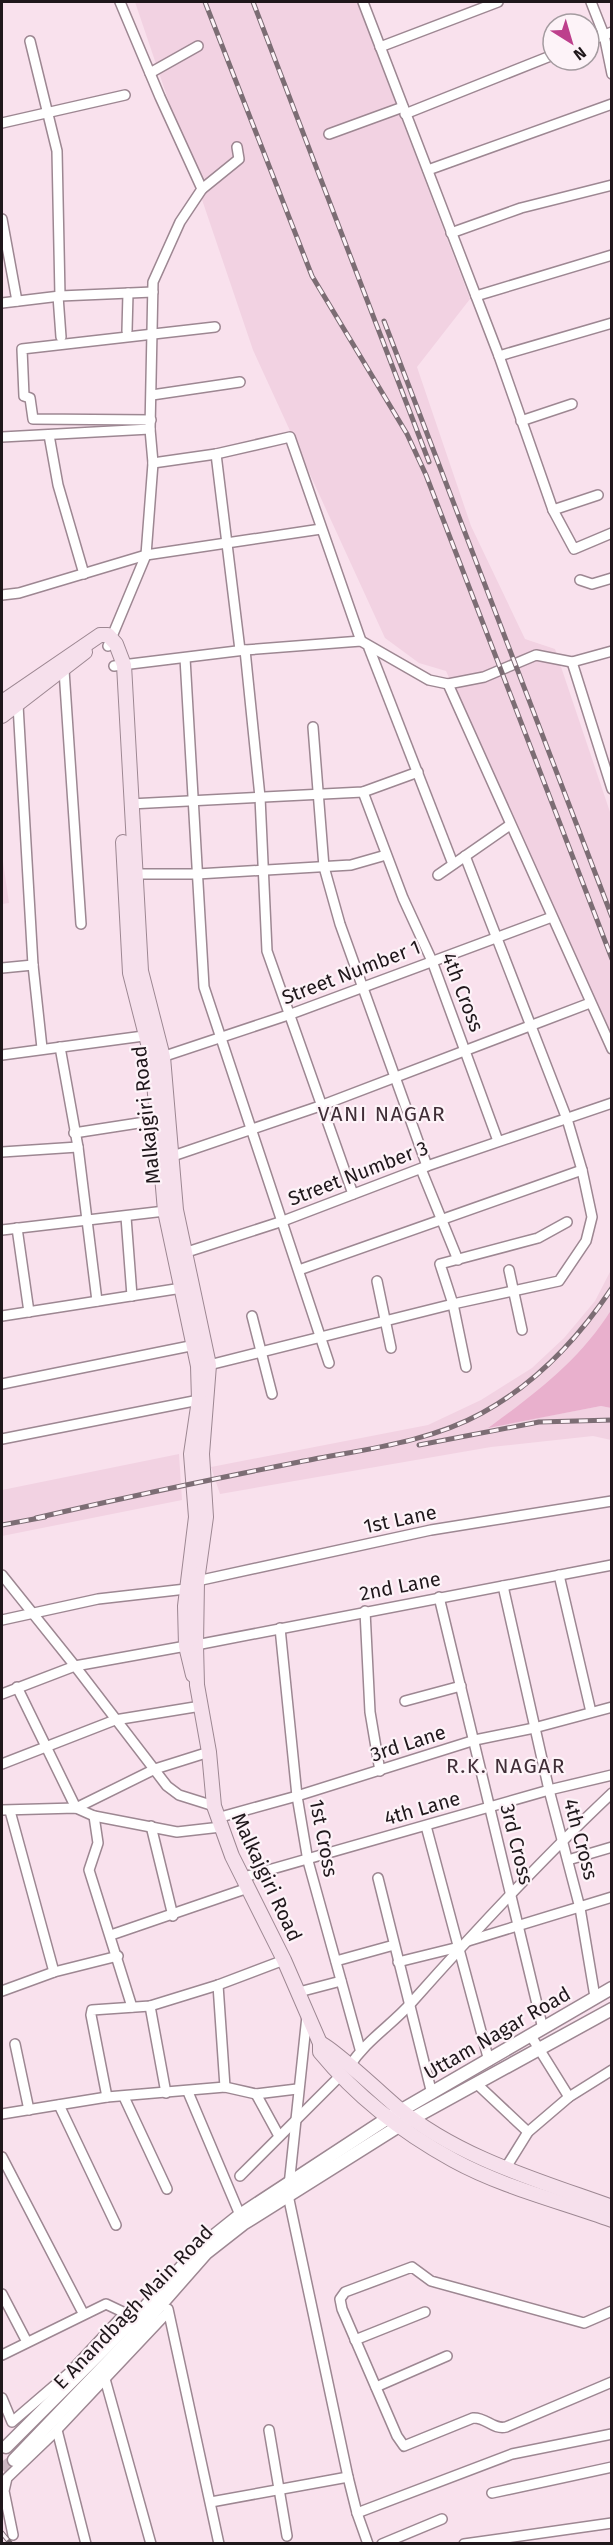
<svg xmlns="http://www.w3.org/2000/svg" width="613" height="2545" viewBox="0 0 613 2545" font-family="'Fira Sans',sans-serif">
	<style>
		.built { fill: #f2d2e2 }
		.green { fill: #e9b0cd }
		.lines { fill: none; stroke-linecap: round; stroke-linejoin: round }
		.tertiary-tunnel { stroke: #cdb9c3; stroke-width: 12; stroke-dasharray: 12 6; stroke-linecap: butt }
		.minor-casing { stroke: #9d8792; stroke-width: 12 }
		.tertiary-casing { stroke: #9d8792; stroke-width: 15 }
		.secondary-casing { stroke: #9d8792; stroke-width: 16 }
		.minor { stroke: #fff; stroke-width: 9 }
		.tertiary { stroke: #fff; stroke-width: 12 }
		.secondary { stroke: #f6e0ec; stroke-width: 14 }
		.rail-casing { stroke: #7c6d74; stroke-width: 5 }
		.rail { stroke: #fdf3f8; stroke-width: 3; stroke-dasharray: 9; stroke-linecap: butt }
		.labels { text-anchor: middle; stroke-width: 4.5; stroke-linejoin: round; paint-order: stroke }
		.street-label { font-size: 20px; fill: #1f171b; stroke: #fdf3f8 }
		.neighbourhood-label { font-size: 21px; letter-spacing: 1.5px; fill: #402e37; stroke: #fdf3f8 }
	</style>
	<rect width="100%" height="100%" fill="#f9e1ed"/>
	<!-- built -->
	<g class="built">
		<polygon points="135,2 357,2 470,299 417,367 471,526 525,639 555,649 611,815 611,1038 446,671 419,663 385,638 253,350"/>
		<polygon points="2,855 9,903 2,904"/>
		<polygon points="611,1270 611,1310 594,1338 546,1386 489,1427 601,1406 611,1408 611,1440 593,1436 491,1447 220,1494 211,1467 428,1425 481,1400 532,1368 564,1338 595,1301"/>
		<polygon points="179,1454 182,1500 2,1536 2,1490"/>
	</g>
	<!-- green -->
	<path class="green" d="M611 1310V1408L601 1406 488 1428C536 1393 580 1360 611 1310Z"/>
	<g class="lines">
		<!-- tertiary-tunnel -->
		<polyline class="tertiary-tunnel" points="2,2469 14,2460"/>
		<defs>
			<g id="minor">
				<polyline points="363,2 499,356 553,510 574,549 612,533"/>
				<polyline points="591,2 604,35 612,74"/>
				<polyline points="30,41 57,151 60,296"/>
				<polyline points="589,41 612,32"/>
				<polyline points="380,47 498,2"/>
				<polyline points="150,73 198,46"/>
				<polyline points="405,114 553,55"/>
				<polyline points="2,123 125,95"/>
				<polyline points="329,134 403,107"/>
				<polyline points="428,170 612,104"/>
				<polyline points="202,189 239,159 237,147"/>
				<polyline points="2,219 17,301"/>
				<polyline points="451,233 521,208 612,185"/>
				<polyline points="58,296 61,337"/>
				<polyline points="476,296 612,255"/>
				<polyline points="2,303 60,296 153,292"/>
				<polyline points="127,331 128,293"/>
				<polyline points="499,356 612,323"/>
				<polyline points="152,395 240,382"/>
				<polyline points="151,420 33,419 30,398 24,396 22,349 215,327"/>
				<polyline points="521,421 572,404"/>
				<polyline points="49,435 58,485 84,574"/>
				<polyline points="2,437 150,429"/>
				<polyline points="216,454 240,650"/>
				<polyline points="153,463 216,454 290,437 361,641"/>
				<polyline points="553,510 598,495"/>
				<polyline points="580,580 592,584 612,578"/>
				<polyline points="2,595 19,593 146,555 321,529"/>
				<polyline points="108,646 146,555 153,463 150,429 153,282 180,222 202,189 160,97 120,2"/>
				<polyline points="369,648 453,864"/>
				<polyline points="245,650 260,797 267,951 353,1194"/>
				<polyline points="185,658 204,987 329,1363"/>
				<polyline points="572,662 612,789"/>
				<polyline points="114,666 245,650 361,641 429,680 448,684 484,677 536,655 572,662 612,651"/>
				<polyline points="64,670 81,924"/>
				<polyline points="448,684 612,1049"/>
				<polyline points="18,705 33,965 42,1048"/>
				<polyline points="313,727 324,867 340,924 427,1166"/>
				<polyline points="363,792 403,898 432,961 498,1141"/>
				<polyline points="130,804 363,792 418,772"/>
				<polyline points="134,874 197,874 351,865 386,855"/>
				<polyline points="438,875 510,825"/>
				<polyline points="2,968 33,965"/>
				<polyline points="60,1047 78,1147 97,1301"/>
				<polyline points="2,1055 151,1035"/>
				<polyline points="159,1058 291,1014 552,917"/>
				<polyline points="74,1133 158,1120"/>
				<polyline points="2,1152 78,1147"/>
				<polyline points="170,1157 320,1106 590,1003"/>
				<polyline points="421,1169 458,1260"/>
				<polyline points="126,1217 132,1296"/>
				<polyline points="17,1228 29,1312"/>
				<polyline points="2,1230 165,1211"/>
				<polyline points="184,1253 283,1221 427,1166 612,1103"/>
				<polyline points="299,1270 582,1170"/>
				<polyline points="509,1270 522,1330"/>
				<polyline points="377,1281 391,1348"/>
				<polyline points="2,1316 182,1288"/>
				<polyline points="252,1316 272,1394"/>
				<polyline points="209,1365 453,1304 559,1281 586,1241 592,1217 582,1170 567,1119 465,856"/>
				<polyline points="466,1367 453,1304 440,1264 538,1238 567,1222"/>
				<polyline points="2,1384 195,1345"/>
				<polyline points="2,1439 199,1400"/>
				<polyline points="2,1575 75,1666 167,1786 179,1795 214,1806"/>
				<polyline points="559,1575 591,1712"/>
				<polyline points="197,1581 431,1530 612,1501"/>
				<polyline points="503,1586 549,1790 580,1908 595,1997"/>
				<polyline points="439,1597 543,2029"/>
				<polyline points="365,1611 370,1712 380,1771"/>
				<polyline points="2,1620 98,1599 186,1589"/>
				<polyline points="280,1628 297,1796 308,1861 360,2049"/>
				<polyline points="196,1645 612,1565"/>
				<polyline points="17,1687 76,1808 155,1769 209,1752"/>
				<polyline points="2,1694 75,1666 186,1646"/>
				<polyline points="405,1701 461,1686"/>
				<polyline points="2,1764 115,1720 201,1706"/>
				<polyline points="2,1810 76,1808 94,1816 177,1832 221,1827"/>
				<polyline points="10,1811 54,1972"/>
				<polyline points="94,1816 98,1843 89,1870 132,2007"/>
				<polyline points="217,1818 297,1796 475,1740 534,1728 612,1707"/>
				<polyline points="151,1826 173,1916"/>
				<polyline points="426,1826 489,2061"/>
				<polyline points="568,1860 612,1847"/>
				<polyline points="244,1877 549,1790 612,1775"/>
				<polyline points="378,1878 432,2094"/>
				<polyline points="111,1935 248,1888"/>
				<polyline points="468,1941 612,1897"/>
				<polyline points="336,1961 394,1945"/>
				<polyline points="398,1962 459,1947"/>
				<polyline points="218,1985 225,2087"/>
				<polyline points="2,1991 54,1972 118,1956"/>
				<polyline points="299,1992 341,1981"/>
				<polyline points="150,2006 166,2093"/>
				<polyline points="307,2016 288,2195 348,2477 357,2513 368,2544"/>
				<polyline points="531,2036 569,2097"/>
				<polyline points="15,2044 29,2110"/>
				<path d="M349 2067C366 2040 392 2025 412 2002 476 1930 542 1859 612 1793"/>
				<polyline points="478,2085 528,2132"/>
				<polyline points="188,2092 240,2215"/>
				<polyline points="256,2094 279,2136"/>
				<polyline points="107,2097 91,2015 92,2010 150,2006 218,1985 284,1960"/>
				<polyline points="124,2097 167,2189"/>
				<polyline points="59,2105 116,2225"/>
				<polyline points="2,2114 107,2097 225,2087 256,2094 297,2089"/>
				<polyline points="2,2157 83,2313"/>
				<polyline points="505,2169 528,2132 569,2097 612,2070"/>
				<polyline points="240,2176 340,2076"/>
				<polyline points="2,2294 27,2342"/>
				<polyline points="168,2309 219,2544"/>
				<path d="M612 2311 584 2323 431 2281 412 2267 345 2292 340 2299 342 2309 397 2436 404 2446 473 2418C486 2417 493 2430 506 2427L612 2382"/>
				<polyline points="355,2340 425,2312"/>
				<polyline points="2,2355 106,2304 125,2313"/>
				<polyline points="105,2379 151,2544"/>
				<polyline points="376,2387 447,2356"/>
				<polyline points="2,2398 12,2422 69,2373 125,2313 135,2318"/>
				<polyline points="57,2430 86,2544"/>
				<polyline points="269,2430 287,2536"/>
				<polyline points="492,2493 612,2467"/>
				<polyline points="211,2502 348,2477"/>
				<polyline points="357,2513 512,2454 612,2434"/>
				<polyline points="13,2535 4,2491 7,2478 53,2434 168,2312"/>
				<polyline points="382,2544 442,2519"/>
				<polyline points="464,2544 612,2523"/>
			</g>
			<g id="tertiary">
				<polyline points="6,2447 135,2318 200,2247 240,2215 388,2118 612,1988"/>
				<polyline points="14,2460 134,2335 206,2253 243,2224 399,2126 612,2009"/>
			</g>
			<g id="secondary">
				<path d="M2 702 100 635H108L116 644 124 665 141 971 163 1057 176 1210 209 1365 202 1454 206 1517 197 1581 196 1645 197 1685 209 1752 214 1806 232 1856 284 1960 320 2043V2052C357 2097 402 2132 453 2160 502 2187 560 2201 612 2220"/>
				<polyline points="2,716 85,652"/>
				<polyline points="123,842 130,973 152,1059 165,1211 198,1366 199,1400 191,1454 196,1517 185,1606 186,1646 193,1675"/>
				<path d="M320 2043C329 2045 384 2096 397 2107 459 2158 537 2180 612 2207"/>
			</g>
		</defs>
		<!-- minor casing -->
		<use href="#minor" class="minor-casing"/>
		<!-- tertiary casing -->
		<use href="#tertiary" class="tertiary-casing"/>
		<!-- secondary casing -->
		<use href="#secondary" class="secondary-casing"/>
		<!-- minor -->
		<use href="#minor" class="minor"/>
		<!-- tertiary -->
		<use href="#tertiary" class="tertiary"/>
		<!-- secondary -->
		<use href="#secondary" class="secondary"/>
		<defs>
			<g id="rail">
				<polyline points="205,2 312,276 407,434 426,475 612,959"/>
				<polyline points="253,2 429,462"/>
				<polyline points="384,321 612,917"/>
				<polyline points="419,1445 539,1422 612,1420"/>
				<path d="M36 1518C122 1498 208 1480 294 1463 357 1450 426 1444 482 1413 537 1383 578 1339 612 1288"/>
				<polyline points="2,1525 45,1517"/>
				<polyline points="2,2533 11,2544"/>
			</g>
		</defs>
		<!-- rail casing -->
		<use href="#rail" class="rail-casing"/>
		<!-- rail -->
		<use href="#rail" class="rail"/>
	</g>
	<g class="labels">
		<!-- street labels -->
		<g class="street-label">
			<text transform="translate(351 972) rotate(-21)" y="7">Street Number 1</text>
			<text transform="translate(463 992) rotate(69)" y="7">4th Cross</text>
			<text transform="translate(146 1115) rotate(-96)" y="7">Malkajgiri Road</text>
			<text transform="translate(358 1173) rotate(-21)" y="7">Street Number 3</text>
			<text transform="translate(400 1519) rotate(-12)" y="7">1st Lane</text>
			<text transform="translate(400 1586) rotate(-11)" y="7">2nd Lane</text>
			<text transform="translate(408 1743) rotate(-18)" y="7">3rd Lane</text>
			<text transform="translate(422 1808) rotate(-16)" y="7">4th Lane</text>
			<text transform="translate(324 1838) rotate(79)" y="7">1st Cross</text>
			<text transform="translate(581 1839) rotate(75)" y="7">4th Cross</text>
			<text transform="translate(517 1844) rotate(76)" y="7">3rd Cross</text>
			<text transform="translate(267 1877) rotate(65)" y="7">Malkajgiri Road</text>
			<text transform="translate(497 2033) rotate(-30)" y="7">Uttam Nagar Road</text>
			<text transform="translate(133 2307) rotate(-46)" y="7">E Anandbagh Main Road</text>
		</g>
		<!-- neighbourhood labels -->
		<g class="neighbourhood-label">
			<text x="382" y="1121">VANI NAGAR</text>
			<text x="506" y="1773">R.K. NAGAR</text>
		</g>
	</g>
	<!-- border -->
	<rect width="613" height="2545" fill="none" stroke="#1f171b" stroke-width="6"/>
	<!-- north arrow -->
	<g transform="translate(571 42) rotate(143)"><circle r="28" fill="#fdf3f8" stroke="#a49ba0" stroke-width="1.5"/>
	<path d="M0-4.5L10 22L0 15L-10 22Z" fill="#bd3f8c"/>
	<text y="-9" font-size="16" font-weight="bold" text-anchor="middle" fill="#1f171b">N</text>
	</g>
</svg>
